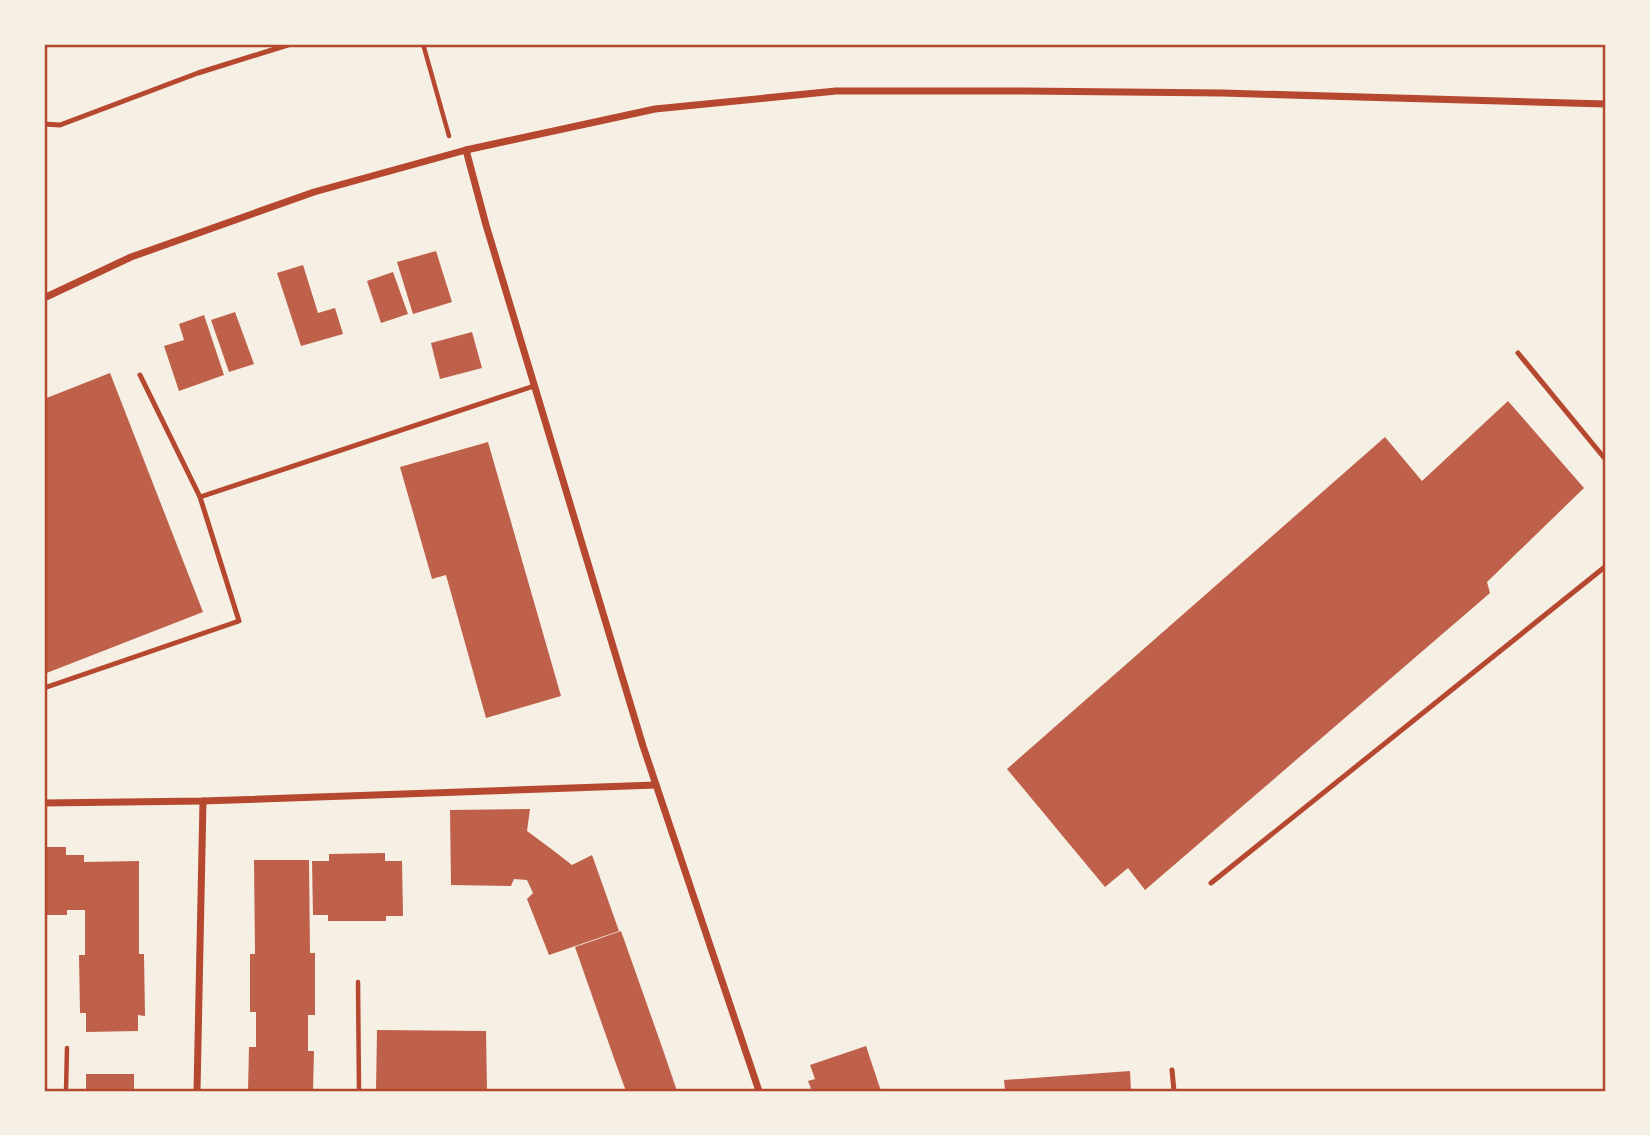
<svg xmlns="http://www.w3.org/2000/svg" width="1650" height="1135" viewBox="0 0 1650 1135" font-family="'Open Sans',sans-serif">
	<style>
		.building { fill: #bf614a }
		.lines { fill: none; stroke-linecap: round; stroke-linejoin: round }
		.path { stroke: #b5482f; stroke-width: 4.5 }
		.service { stroke: #b5482f; stroke-width: 5 }
		.minor { stroke: #b5482f; stroke-width: 7 }
		.neatline { fill: none; stroke: #b5482f; stroke-width: 2.5 }
	</style>
	<rect width="100%" height="100%" fill="#f6efe4"/>
	<!-- building -->
	<g class="building">
		<polygon points="436,251 452,302 413,314 397,262"/>
		<polygon points="303,265 318,313 335,308 343,334 301,346 277,273"/>
		<polygon points="393,272 408,314 381,323 367,281"/>
		<polygon points="235,312 254,364 229,372 211,320"/>
		<polygon points="204,315 224,375 179,391 164,346 184,340 179,324"/>
		<polygon points="472,332 482,368 440,379 431,343"/>
		<polygon points="110,373 203,612 44,674 44,399"/>
		<polygon points="1508,401 1584,488 1487,582 1490,593 1145,890 1128,868 1105,887 1007,769 1385,437 1422,481"/>
		<polygon points="488,442 561,696 486,718 446,575 432,579 400,467"/>
		<polygon points="530,809 527,831 550,848 572,865 592,855 619,931 549,955 527,899 533,893 527,880 514,879 511,886 451,885 450,810"/>
		<polygon points="44,847 66,847 66,855 84,855 84,862 139,861 139,954 144,954 145,1016 138,1015 138,1031 86,1032 86,1013 80,1013 79,955 85,955 85,910 67,910 67,915 44,915"/>
		<polygon points="385,853 385,861 402,861 403,916 386,916 386,921 328,921 328,915 313,915 312,861 329,861 329,854"/>
		<polygon points="254,860 309,860 310,953 315,953 315,1015 308,1015 308,1051 314,1051 313,1091 248,1091 249,1047 256,1047 256,1012 250,1012 250,954 255,954"/>
		<polygon points="621,931 662,1047 677,1091 626,1091 616,1064 575,947"/>
		<polygon points="377,1030 486,1031 487,1090 376,1091"/>
		<polygon points="866,1046 881,1091 812,1091 808,1081 815,1079 810,1065"/>
		<polygon points="1130,1071 1131,1091 1005,1091 1004,1080"/>
		<rect x="86" y="1074" width="48" height="17"/>
	</g>
	<g class="lines">
		<!-- path -->
		<g class="path">
			<polyline points="423,44 449,136"/>
			<polyline points="358,982 359,1091"/>
			<polyline points="66,1091 67,1048"/>
		</g>
		<!-- service -->
		<g class="service">
			<polyline points="44,124 60,125 198,73 291,44"/>
			<polyline points="1518,353 1606,460"/>
			<polyline points="200,497 534,386"/>
			<polyline points="44,688 239,621 200,497 140,375"/>
			<polyline points="1211,883 1606,566"/>
			<polyline points="1172,1070 1174,1091"/>
		</g>
		<!-- minor -->
		<g class="minor">
			<polyline points="466,150 486,225 643,746 759,1091"/>
			<polyline points="44,298 131,257 314,192 466,150 655,109 836,91 1024,91 1222,93 1606,104"/>
			<polyline points="44,803 203,801 656,785"/>
			<polyline points="197,1091 203,801"/>
		</g>
	</g>
	<!-- border -->
	<rect width="1650" height="1135" fill="none" stroke="#f6efe4" stroke-width="91"/>
	<rect x="46" y="46" width="1558" height="1044" class="neatline"/>
</svg>
